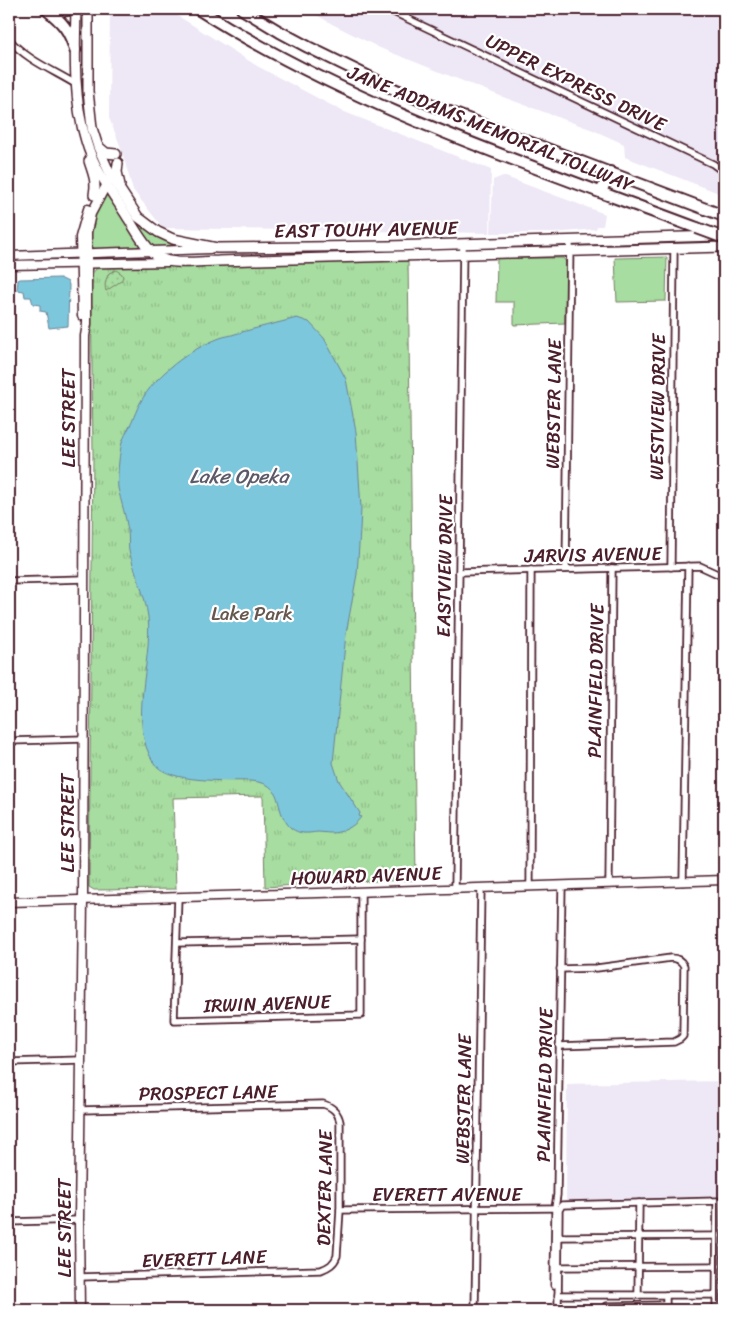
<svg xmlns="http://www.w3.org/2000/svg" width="733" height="1319" viewBox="0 0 733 1319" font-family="Sriracha,sans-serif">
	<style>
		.built { fill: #eee7f5 }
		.grass { fill: #a7dda0; stroke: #787e66 }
		.park { fill: url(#park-tufts); stroke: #787e66 }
		.garden { fill: url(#garden-dots); stroke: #787e66 }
		.water { fill: #7dc7dd; stroke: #698496 }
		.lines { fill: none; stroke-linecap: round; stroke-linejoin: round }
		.street-casing { stroke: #4a1f2b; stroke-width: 9 }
		.secondary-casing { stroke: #4a1f2b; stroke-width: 11 }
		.primary-casing { stroke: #4a1f2b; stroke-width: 12 }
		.highway-casing { stroke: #4a1f2b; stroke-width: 14 }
		.street { stroke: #fff; stroke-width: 5.5 }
		.secondary { stroke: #fff; stroke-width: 8 }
		.primary { stroke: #fff; stroke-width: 9 }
		.highway { stroke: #fff; stroke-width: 10 }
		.highway-bridge-casing { stroke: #4a1f2b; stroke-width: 14; stroke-linecap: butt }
		.highway-bridge { stroke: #fff; stroke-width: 10 }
		.labels { text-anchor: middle; stroke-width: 4.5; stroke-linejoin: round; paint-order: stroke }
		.street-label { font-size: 19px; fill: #4a1f2b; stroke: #fff }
		.park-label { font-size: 19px; fill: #66584e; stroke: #fff }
		.water-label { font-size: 20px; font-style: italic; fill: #5c5a69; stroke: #fff }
	</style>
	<defs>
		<pattern id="park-tufts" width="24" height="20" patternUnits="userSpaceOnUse" patternTransform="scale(1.25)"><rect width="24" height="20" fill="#a7dda0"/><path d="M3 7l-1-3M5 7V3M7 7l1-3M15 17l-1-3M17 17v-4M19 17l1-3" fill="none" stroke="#91bd8a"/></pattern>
		<pattern id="garden-dots" width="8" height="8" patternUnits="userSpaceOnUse" patternTransform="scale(1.25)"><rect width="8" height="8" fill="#a7dda0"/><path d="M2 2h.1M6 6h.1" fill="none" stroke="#91bd8a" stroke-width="1.8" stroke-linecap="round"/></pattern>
	</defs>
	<rect width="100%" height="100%" fill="#fff"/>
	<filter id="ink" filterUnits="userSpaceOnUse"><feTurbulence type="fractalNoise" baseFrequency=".02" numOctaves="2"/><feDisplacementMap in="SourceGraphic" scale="10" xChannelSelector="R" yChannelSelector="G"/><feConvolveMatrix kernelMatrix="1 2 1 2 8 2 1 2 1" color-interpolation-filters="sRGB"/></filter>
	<g filter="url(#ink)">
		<!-- built -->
		<g class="built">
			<polygon points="110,9 167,9 257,66 342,111 491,170 490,233 163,228 133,190 120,145 109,118"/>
			<polygon points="306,9 724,9 724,195 625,157 624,144 593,130 503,97 380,48 334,25"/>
			<polygon points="503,176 605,214 603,226 597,226 596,229 554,233 491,233 493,180"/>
			<polygon points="724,1081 724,1310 722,1310 723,1198 566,1201 567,1084"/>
		</g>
		<!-- grass -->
		<g class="grass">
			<polygon points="112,185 131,213 177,244 187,247 151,249"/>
			<path d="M106 193H107L144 248 89 251C88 226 94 214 106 193Z"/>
			<polygon points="667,257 666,301 617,302 615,258"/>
			<polygon points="497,258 563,258 566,262 565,323 514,325 514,302 496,302"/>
		</g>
		<!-- park -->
		<polygon class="park" points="408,260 416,880 343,882 265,887 263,796 173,798 176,889 94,890 89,887 93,455 91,275 96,269 106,266"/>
		<!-- garden -->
		<path class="garden" d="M116 270 122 274 123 277 121 281 106 291C104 284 106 279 109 273Z"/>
		<!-- water -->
		<g class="water">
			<polygon points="60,278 68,282 69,285 68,326 49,328 46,312 40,311 40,305 33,304 31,297 25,297 24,291 17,290 18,280 20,279"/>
			<path d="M297 318 309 322 324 338 346 379 356 432 361 508 360 530 357 574 346 634 333 763 339 781 360 813 359 816 361 817C354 827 342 833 330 833 326 833 322 832 318 832 308 833 300 835 291 828 271 809 288 783 250 781 228 780 168 784 154 763 127 722 153 663 148 617 145 594 135 573 129 551 128 544 129 538 128 531 126 516 121 502 118 488 117 479 119 457 121 447 122 439 128 430 132 422 134 416 137 409 140 403 155 375 190 349 220 338 225 336 230 336 235 334 256 328 277 323 297 318Z"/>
		</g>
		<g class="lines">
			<defs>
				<g id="street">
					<polyline points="387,9 713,164 724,172"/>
					<polyline points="406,17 406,9"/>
					<path d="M9 39C26 60 55 71 77 85"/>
					<polyline points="671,567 674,248"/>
					<polyline points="566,569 570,240"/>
					<polyline points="459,572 700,566 724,577"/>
					<polyline points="9,581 84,579"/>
					<polyline points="9,741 84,739"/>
					<polyline points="683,882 688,566"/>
					<polyline points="609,884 612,568"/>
					<polyline points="530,886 531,570"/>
					<polyline points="455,888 463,244"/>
					<polyline points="178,897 174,1020 361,1015 361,892"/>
					<polyline points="177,943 361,939"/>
					<path d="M559 1046 674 1042 680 1039 683 1036 684 966C681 960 677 958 671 958L597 968 560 969"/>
					<polyline points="9,1062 81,1060"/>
					<polyline points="340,1210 555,1208"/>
					<polyline points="9,1222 79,1220"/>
					<polyline points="559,1237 717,1236"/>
					<polyline points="559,1267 717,1266"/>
					<path d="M80 1277 321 1270C329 1267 334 1264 337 1256L340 1210V1122C338 1112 333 1107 323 1104L81 1110"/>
					<polyline points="554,1285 555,1208 557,1195 562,885"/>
					<polyline points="558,1295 716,1295"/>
					<polyline points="638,1295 639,1203"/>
					<polyline points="607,1306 666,1305"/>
					<polyline points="475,1310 481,888"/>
					<polyline points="558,1310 559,1210 562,1205 717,1201 716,1310"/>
					<polyline points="666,1310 666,1295"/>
				</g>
				<g id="secondary">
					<polyline points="9,256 210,249"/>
					<polyline points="9,265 168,262"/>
					<polyline points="82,316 80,237 88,209"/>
					<polyline points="9,902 353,892 724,880"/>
					<polyline points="80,1310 79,1220 83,900 85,336 87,324 87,232 91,214 109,180"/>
				</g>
				<g id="primary">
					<path d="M76 9C75 52 73 99 86 141 94 169 113 194 128 218 136 230 146 250 158 257 173 266 201 261 218 261L724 247"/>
					<polyline points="88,9 88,91 92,128 98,147 111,176 138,217 158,232 173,239 217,248 389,246 717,236"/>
					<polyline points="99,147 106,153 116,154"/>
					<path d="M89 161C93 174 97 181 94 195"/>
					<polyline points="118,163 117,172 120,185"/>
				</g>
				<g id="highway">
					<path d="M46 9C62 22 69 29 75 50"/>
					<polyline points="53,9 61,11 72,9"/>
					<path d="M198 9C352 107 527 164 697 228"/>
					<polyline points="242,9 280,32 308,47 394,89 452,113 724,216"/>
					<polyline points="601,192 610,172"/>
				</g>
			</defs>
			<!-- street casing -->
			<use href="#street" class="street-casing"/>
			<!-- secondary casing -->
			<use href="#secondary" class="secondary-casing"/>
			<!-- primary casing -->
			<use href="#primary" class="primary-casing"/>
			<!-- highway casing -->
			<use href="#highway" class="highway-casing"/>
			<!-- street -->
			<use href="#street" class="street"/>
			<!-- secondary -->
			<use href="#secondary" class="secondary"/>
			<!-- primary -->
			<use href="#primary" class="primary"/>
			<!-- highway -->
			<use href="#highway" class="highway"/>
			<defs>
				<polyline id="highway-bridge" points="697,228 724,238"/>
			</defs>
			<!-- highway-bridge casing -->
			<use href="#highway-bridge" class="highway-bridge-casing"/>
			<!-- highway-bridge -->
			<use href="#highway-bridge" class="highway-bridge"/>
		</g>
	</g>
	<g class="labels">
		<!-- street labels -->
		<g class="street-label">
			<text transform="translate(576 82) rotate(26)" y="7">UPPER EXPRESS DRIVE</text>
			<text transform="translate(491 128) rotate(22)" y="7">JANE ADDAMS MEMORIAL TOLLWAY</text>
			<text transform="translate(366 229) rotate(-1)" y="7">EAST TOUHY AVENUE</text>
			<text transform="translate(553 404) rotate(-89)" y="7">WEBSTER LANE</text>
			<text transform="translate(657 407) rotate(-89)" y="7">WESTVIEW DRIVE</text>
			<text transform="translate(68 418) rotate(-90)" y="7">LEE STREET</text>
			<text transform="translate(593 554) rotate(-1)" y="7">JARVIS AVENUE</text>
			<text transform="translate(444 566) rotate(-89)" y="7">EASTVIEW DRIVE</text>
			<text transform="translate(595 681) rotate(-89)" y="7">PLAINFIELD DRIVE</text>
			<text transform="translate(67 823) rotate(-90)" y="7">LEE STREET</text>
			<text transform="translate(366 875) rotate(-2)" y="7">HOWARD AVENUE</text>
			<text transform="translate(267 1003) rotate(-2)" y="7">IRWIN AVENUE</text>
			<text transform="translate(544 1085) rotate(-89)" y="7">PLAINFIELD DRIVE</text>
			<text transform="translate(208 1092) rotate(-1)" y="7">PROSPECT LANE</text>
			<text transform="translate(463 1099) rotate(-89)" y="7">WEBSTER LANE</text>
			<text transform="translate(324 1188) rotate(-89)" y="7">DEXTER LANE</text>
			<text x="447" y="1201">EVERETT AVENUE</text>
			<text transform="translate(64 1228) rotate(-90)" y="7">LEE STREET</text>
			<text transform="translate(204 1258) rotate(-2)" y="7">EVERETT LANE</text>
		</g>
		<!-- park labels -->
		<g class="park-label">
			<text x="252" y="620">Lake Park</text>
		</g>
		<!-- water labels -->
		<g class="water-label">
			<text x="239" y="483">Lake Opeka</text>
		</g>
	</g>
	<!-- margin -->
	<rect width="733" height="1319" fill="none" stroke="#fff" stroke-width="30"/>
	<rect x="15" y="15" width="703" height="1289" fill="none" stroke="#4a1f2b" stroke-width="2" filter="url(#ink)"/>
</svg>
